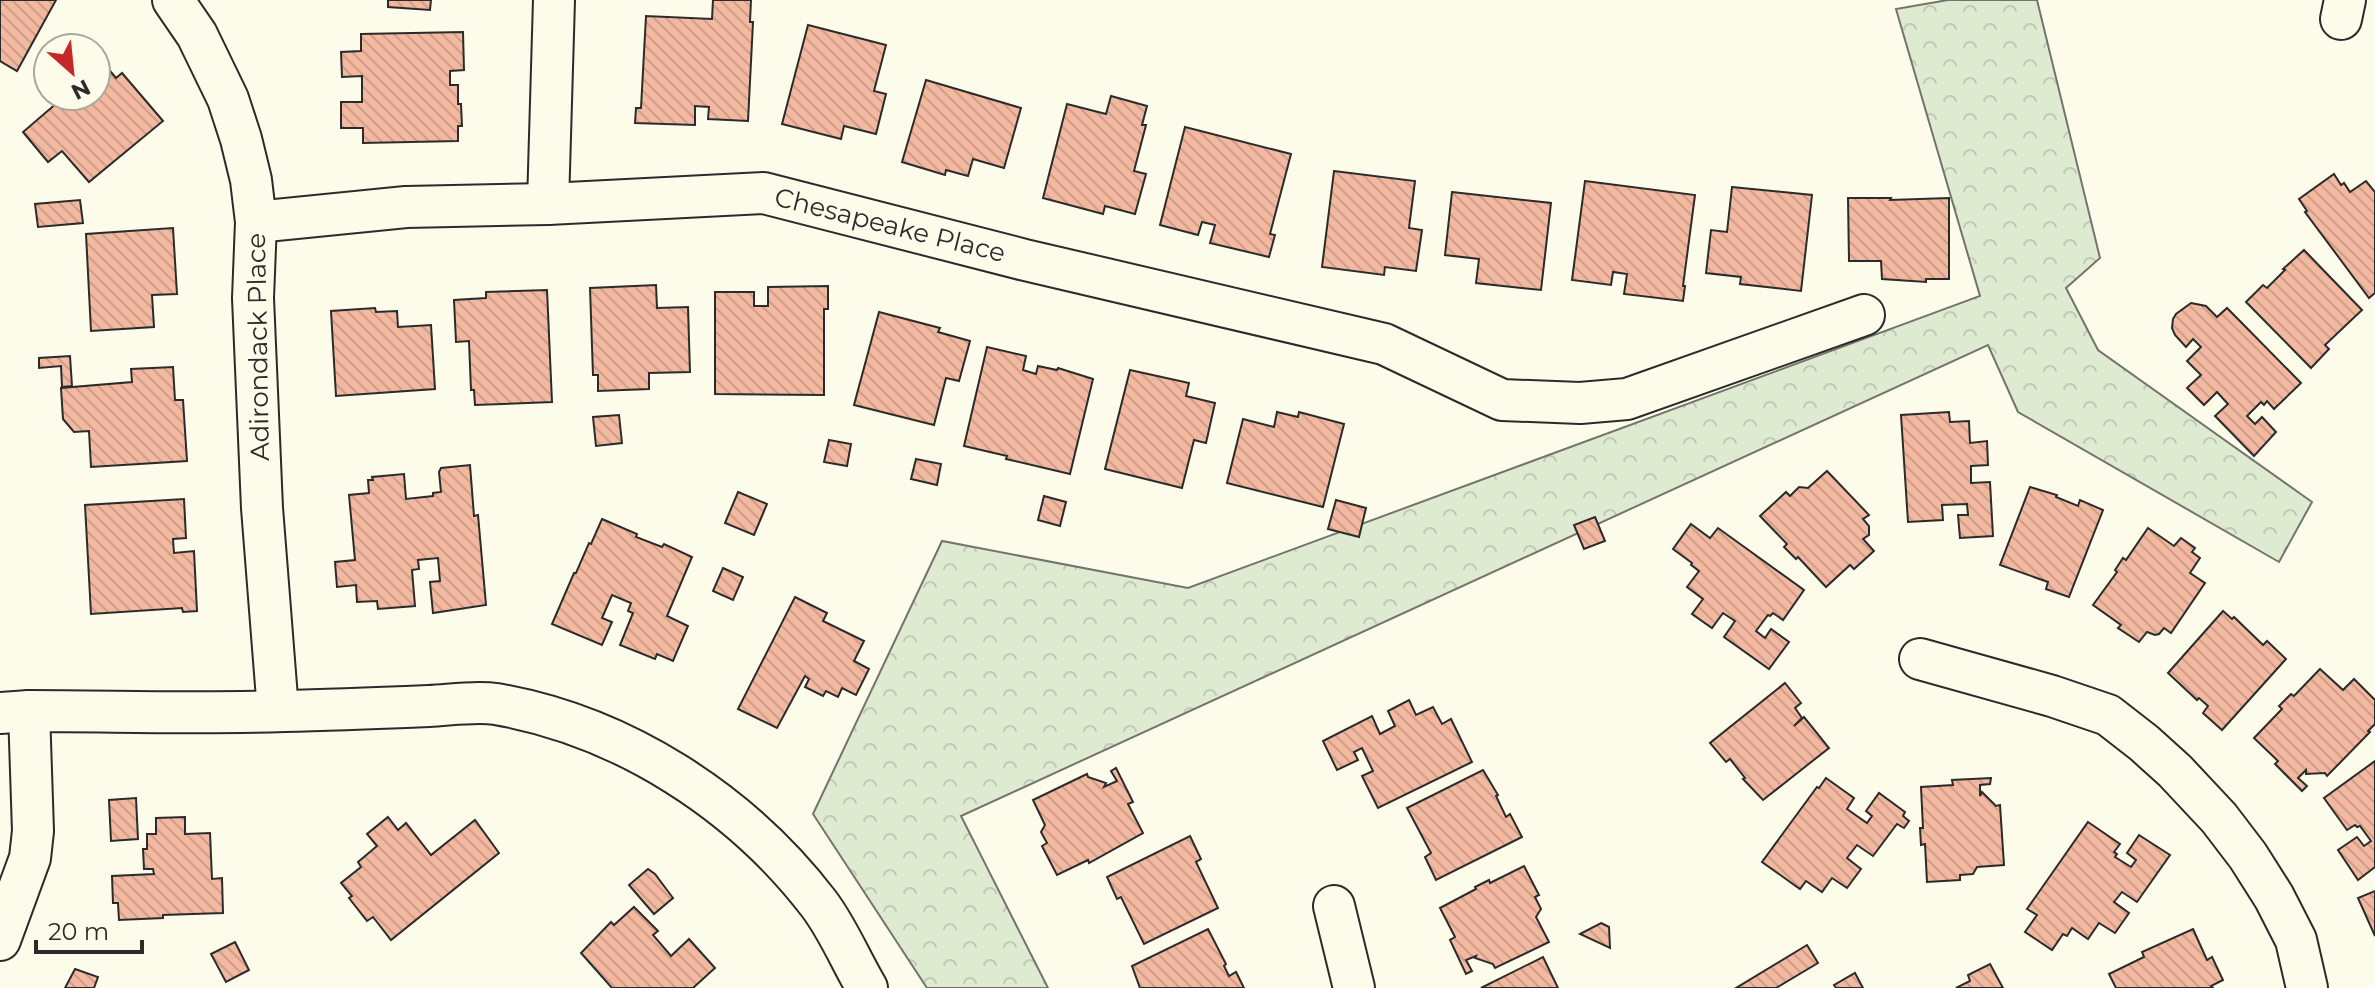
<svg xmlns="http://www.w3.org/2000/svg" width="2375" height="988" viewBox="0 0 2375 988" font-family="Montserrat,sans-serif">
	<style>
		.forest { fill: url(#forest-crowns); stroke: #74746e; stroke-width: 2 }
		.building { fill: url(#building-back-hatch); stroke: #2b2b2b; stroke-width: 2 }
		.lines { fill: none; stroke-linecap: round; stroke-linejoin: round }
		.minor-casing { stroke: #2b2b2b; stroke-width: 44 }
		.minor { stroke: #fdfbea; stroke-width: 40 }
		.labels { text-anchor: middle; stroke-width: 6; stroke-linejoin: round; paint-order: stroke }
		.street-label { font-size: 26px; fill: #2b2b2b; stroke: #fdfbea }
	</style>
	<defs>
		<pattern id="forest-crowns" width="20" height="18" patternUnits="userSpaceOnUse" patternTransform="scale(2)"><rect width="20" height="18" fill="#deebd1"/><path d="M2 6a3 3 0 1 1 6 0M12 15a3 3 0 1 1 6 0" fill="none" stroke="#bfcab4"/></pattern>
		<pattern id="building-back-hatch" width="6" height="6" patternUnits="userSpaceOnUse" patternTransform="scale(2)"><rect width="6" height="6" fill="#f2b8a0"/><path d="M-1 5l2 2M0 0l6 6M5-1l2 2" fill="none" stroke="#d09e8a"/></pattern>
	</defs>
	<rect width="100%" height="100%" fill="#fdfbea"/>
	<!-- forest -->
	<polygon class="forest" points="1948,0 2037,0 2100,258 2066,288 2098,350 2312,502 2279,562 2018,412 1988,345 961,816 1048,988 927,988 813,814 942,541 1188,588 1980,296 1896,9"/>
	<!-- building -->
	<g class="building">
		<polygon points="0,0 56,0 17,71 0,61"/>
		<polygon points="388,0 431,0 430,10 388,7"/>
		<polygon points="713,0 751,0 750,22 753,22 748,121 708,119 709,107 695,106 695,125 635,123 636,108 641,108 646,16 712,19"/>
		<polygon points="808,25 886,45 874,91 886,94 876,134 844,126 841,139 782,124"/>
		<polygon points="463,32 464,70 450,71 450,85 458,85 458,104 461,104 462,126 458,126 458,141 363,143 363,128 341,128 341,102 362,102 362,76 342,77 341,52 361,51 361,34"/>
		<polygon points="96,54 116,78 122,73 163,121 89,182 62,151 48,162 23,132 65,96 96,96"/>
		<polygon points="926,80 1021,108 1004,168 973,159 968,176 946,170 945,175 902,162"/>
		<polygon points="1111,96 1147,106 1142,125 1146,125 1134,171 1146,174 1135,214 1105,206 1103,214 1043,198 1067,104 1106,114"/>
		<polygon points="1185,127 1291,154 1270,234 1275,235 1269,257 1210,243 1215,225 1202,222 1198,235 1160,225"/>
		<polygon points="1334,171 1415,181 1409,228 1422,230 1416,271 1385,267 1384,275 1322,267"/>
		<polygon points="2334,174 2341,185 2344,183 2350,192 2366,181 2375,192 2375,293 2369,298 2305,212 2307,211 2299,199"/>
		<polygon points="1585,181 1695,195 1683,286 1685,286 1683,301 1624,294 1627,274 1613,272 1611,285 1572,280"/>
		<polygon points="1732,187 1812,195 1801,291 1740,284 1741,277 1706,273 1711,230 1727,232"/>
		<polygon points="1452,192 1551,203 1541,290 1476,283 1479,259 1445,255"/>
		<polygon points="1848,198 1891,198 1890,200 1949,198 1949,279 1926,279 1926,282 1882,279 1881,261 1849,261"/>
		<polygon points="80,200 83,223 38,227 35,204"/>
		<polygon points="173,228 177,294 152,295 154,327 91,331 86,234"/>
		<polygon points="2304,250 2362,310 2325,345 2329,349 2311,368 2246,302 2263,285 2267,288 2285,270 2283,269"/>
		<polygon points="656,285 657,308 688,307 690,372 649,373 649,389 598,391 598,375 593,375 590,288"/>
		<polygon points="828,286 828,309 824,309 824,395 715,394 715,292 754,292 754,306 768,306 768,287"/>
		<polygon points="547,290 552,402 475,405 474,390 471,390 469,341 456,342 454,300 486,298 486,292"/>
		<polygon points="2191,303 2206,306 2217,317 2227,308 2301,383 2274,409 2267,401 2264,405 2261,402 2247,416 2255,424 2262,417 2276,432 2254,456 2215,416 2228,404 2217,392 2204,405 2187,388 2201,375 2187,361 2201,347 2193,339 2186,347 2175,335 2172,328 2173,319 2176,314"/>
		<polygon points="375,308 376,312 397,311 398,327 431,325 435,389 336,396 331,311"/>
		<polygon points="879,312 940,328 938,332 970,341 959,381 946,378 934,425 854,405"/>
		<polygon points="987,347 1026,356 1023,370 1036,374 1038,366 1057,370 1058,368 1093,379 1070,474 1006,459 1007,456 964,446"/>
		<polygon points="70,356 72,386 62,387 61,366 39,368 39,358"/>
		<polygon points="173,367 175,400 183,400 187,461 91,467 89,431 74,432 63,419 61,388 132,382 131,369"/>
		<polygon points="1130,370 1189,383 1186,396 1215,403 1206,443 1194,440 1182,488 1105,469"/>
		<polygon points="1277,412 1298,417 1299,412 1344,424 1323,507 1227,483 1243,419 1274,427"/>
		<polygon points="1949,412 1950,422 1969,421 1970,443 1987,441 1988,465 1971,466 1971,483 1990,482 1993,536 1960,538 1958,515 1968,515 1967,504 1942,505 1943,520 1908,522 1901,415"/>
		<polygon points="619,415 622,443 596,446 593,417"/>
		<polygon points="829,440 851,444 847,466 824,462"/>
		<polygon points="916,459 941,464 937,485 911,479"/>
		<polygon points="470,465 474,516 478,515 486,605 433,613 430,582 440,581 438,558 418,560 419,569 412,570 415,606 378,609 377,601 357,602 356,585 337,587 335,562 355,560 349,495 369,493 368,480 373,480 372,477 404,474 406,499 433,496 433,493 441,492 439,472 441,468"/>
		<polygon points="1827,471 1869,515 1863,519 1869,526 1869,535 1863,539 1874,551 1854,569 1850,565 1826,587 1798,557 1796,559 1784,547 1787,544 1760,516 1786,492 1790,496 1799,487 1808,488"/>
		<polygon points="2030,487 2057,495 2056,497 2078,506 2080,500 2103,510 2069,597 2046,589 2048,582 2000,565"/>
		<polygon points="738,492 767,504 754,535 725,523"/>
		<polygon points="1044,496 1066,502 1060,526 1038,520"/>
		<polygon points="184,499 186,538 173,539 174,553 194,551 197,611 183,612 182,608 91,614 85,505"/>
		<polygon points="1336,500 1366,508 1359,537 1328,529"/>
		<polygon points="1595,517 1605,541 1584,549 1574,525"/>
		<polygon points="602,519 637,534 636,537 662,547 664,544 692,557 667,616 688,626 673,661 657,654 655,659 620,645 633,613 628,611 631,603 612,595 602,618 612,622 602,645 552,624 574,573 576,573 589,543 591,544"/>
		<polygon points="1691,524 1710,538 1718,528 1804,590 1783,620 1773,613 1770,616 1768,615 1756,631 1765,638 1771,629 1789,642 1769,669 1724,637 1735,621 1723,613 1712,628 1692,614 1703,599 1687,587 1699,571 1691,565 1692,563 1673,549"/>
		<polygon points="2148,528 2174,546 2181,538 2195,548 2192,552 2200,558 2190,573 2205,583 2171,633 2164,628 2159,634 2155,635 2147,632 2139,642 2118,628 2121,625 2093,605 2117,572 2115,570 2123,558 2126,560"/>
		<polygon points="723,568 743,577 733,600 713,591"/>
		<polygon points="795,597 827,613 823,621 864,641 854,661 869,669 856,695 842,688 838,697 826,691 823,696 805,687 809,679 805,676 777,728 738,709"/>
		<polygon points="2223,611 2232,619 2234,617 2263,645 2267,641 2286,659 2222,730 2203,713 2208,706 2199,698 2197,700 2168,673"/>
		<polygon points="2320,669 2343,690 2354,679 2375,700 2375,724 2368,731 2370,732 2327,776 2325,773 2306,774 2306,770 2298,778 2307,786 2302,791 2275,764 2278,761 2254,738 2282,709 2279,706 2291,694 2294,696"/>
		<polygon points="1785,683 1801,703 1795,708 1802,718 1794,726 1804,717 1829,748 1763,800 1743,779 1745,778 1730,759 1726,762 1710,743"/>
		<polygon points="1409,700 1416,715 1433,707 1442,724 1451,719 1472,762 1378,808 1362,776 1373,771 1362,748 1354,752 1358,760 1337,770 1323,741 1372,716 1380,734 1395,726 1388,711"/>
		<polygon points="2375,761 2375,867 2358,880 2338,850 2357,837 2364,846 2371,841 2360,826 2357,827 2355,825 2347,830 2324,798"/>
		<polygon points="1116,768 1133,802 1128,804 1143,833 1089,863 1088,860 1057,875 1042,846 1047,843 1041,832 1045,825 1033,800 1087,774 1088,777 1106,783 1104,787 1117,781 1111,771"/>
		<polygon points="1483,770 1498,795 1496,796 1506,817 1510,814 1522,837 1436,880 1425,857 1431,853 1407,808"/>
		<polygon points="1826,778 1854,798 1847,809 1867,823 1872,816 1866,811 1879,793 1905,812 1903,816 1909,821 1904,828 1897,824 1873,856 1857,845 1847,858 1861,869 1847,888 1832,878 1822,892 1806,881 1800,889 1762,862 1817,787 1819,788"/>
		<polygon points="1991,778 1990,784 1980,785 1980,796 1982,792 1996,806 2000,805 2004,865 1977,867 1973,874 1960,875 1960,880 1927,882 1925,844 1921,845 1920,828 1923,828 1921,787 1953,785 1952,780"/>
		<polygon points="136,798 138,839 111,841 109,800"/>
		<polygon points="185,817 185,834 210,833 212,879 222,878 223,913 163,915 163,918 119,920 118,903 113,903 112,876 154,874 153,869 144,869 143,849 147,849 147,834 156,834 156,818"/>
		<polygon points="388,817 398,830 406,823 431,855 475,820 499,853 391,940 373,917 367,921 349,898 352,896 341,883 361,867 358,862 377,846 367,834"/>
		<polygon points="2088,822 2120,844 2114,852 2117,854 2115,857 2131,867 2136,860 2127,853 2139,835 2170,855 2137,902 2122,892 2114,902 2129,913 2115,933 2099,923 2088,939 2072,928 2067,936 2063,934 2052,950 2025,932 2037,915 2027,909"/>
		<polygon points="1190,836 1201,859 1196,862 1218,908 1144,944 1121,897 1117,899 1107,877"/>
		<polygon points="1524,866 1539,895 1535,897 1541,909 1536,917 1549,942 1495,968 1493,964 1475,958 1476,956 1466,960 1472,971 1466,974 1450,940 1455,937 1440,908 1476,889 1475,887 1489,880 1490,883"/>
		<polygon points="648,869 655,874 673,898 654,914 629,885"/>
		<polygon points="2375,891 2375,936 2358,898"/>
		<polygon points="634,907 658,931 653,935 671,956 689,939 715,968 693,988 612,988 581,953 611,922 614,925"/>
		<polygon points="1601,923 1609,927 1610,948 1580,934"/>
		<polygon points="1208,929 1226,964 1224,966 1229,976 1236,972 1244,988 1140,988 1132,966"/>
		<polygon points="2193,929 2207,960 2212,957 2223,980 2211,986 2213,988 2116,988 2109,974 2144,957 2142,952"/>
		<polygon points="235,942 249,970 226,982 211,954"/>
		<polygon points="1807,945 1818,963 1776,988 1736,988"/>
		<polygon points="1543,957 1558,988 1481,988"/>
		<polygon points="1990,964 2003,988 1956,988 1970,981 1968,975"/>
		<polygon points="75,969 98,977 94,988 65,988"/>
		<polygon points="1855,973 1863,988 1836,988 1834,985"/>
	</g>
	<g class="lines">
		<defs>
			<g id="minor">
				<polyline points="173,0 197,35 228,99 241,139 251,180 256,222 253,298 262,508 278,711"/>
				<polyline points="2341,19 2345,0"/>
				<polyline points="548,204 554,0"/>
				<polyline points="256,222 406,207 548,204 764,193 1025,260 1384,344 1502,400 1580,403 1627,399 1864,315"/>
				<polyline points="1920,659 2052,696 2108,715 2144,743 2175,771 2219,818 2248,856 2274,897 2296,940 2307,988"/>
				<path d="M0 713 29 711C114 711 199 714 284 711 332 710 381 708 429 706 450 705 475 701 496 704 623 726 741 802 819 904 838 929 851 961 867 988"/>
				<polyline points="1334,906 1354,988"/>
				<polyline points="0,940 30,858 33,831 29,711"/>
			</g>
		</defs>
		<!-- minor casing -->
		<use href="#minor" class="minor-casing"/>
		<!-- minor -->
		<use href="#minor" class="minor"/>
	</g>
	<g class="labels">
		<!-- street labels -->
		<g class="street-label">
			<text transform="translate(890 225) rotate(14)" y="9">Chesapeake Place</text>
			<text transform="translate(258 347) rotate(-91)" y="9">Adirondack Place</text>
		</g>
	</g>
	<!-- north arrow -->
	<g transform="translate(72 72) rotate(153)"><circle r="38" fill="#fdfbea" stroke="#a9a89e" stroke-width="2"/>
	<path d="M0-6L14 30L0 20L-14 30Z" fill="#c62828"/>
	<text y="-12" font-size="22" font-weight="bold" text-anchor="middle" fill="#2b2b2b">N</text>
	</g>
	<!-- scale -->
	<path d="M36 940v12h106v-12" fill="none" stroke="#2b2b2b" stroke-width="4"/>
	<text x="48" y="940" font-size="24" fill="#2b2b2b" stroke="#fdfbea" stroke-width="6" paint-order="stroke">20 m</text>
</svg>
